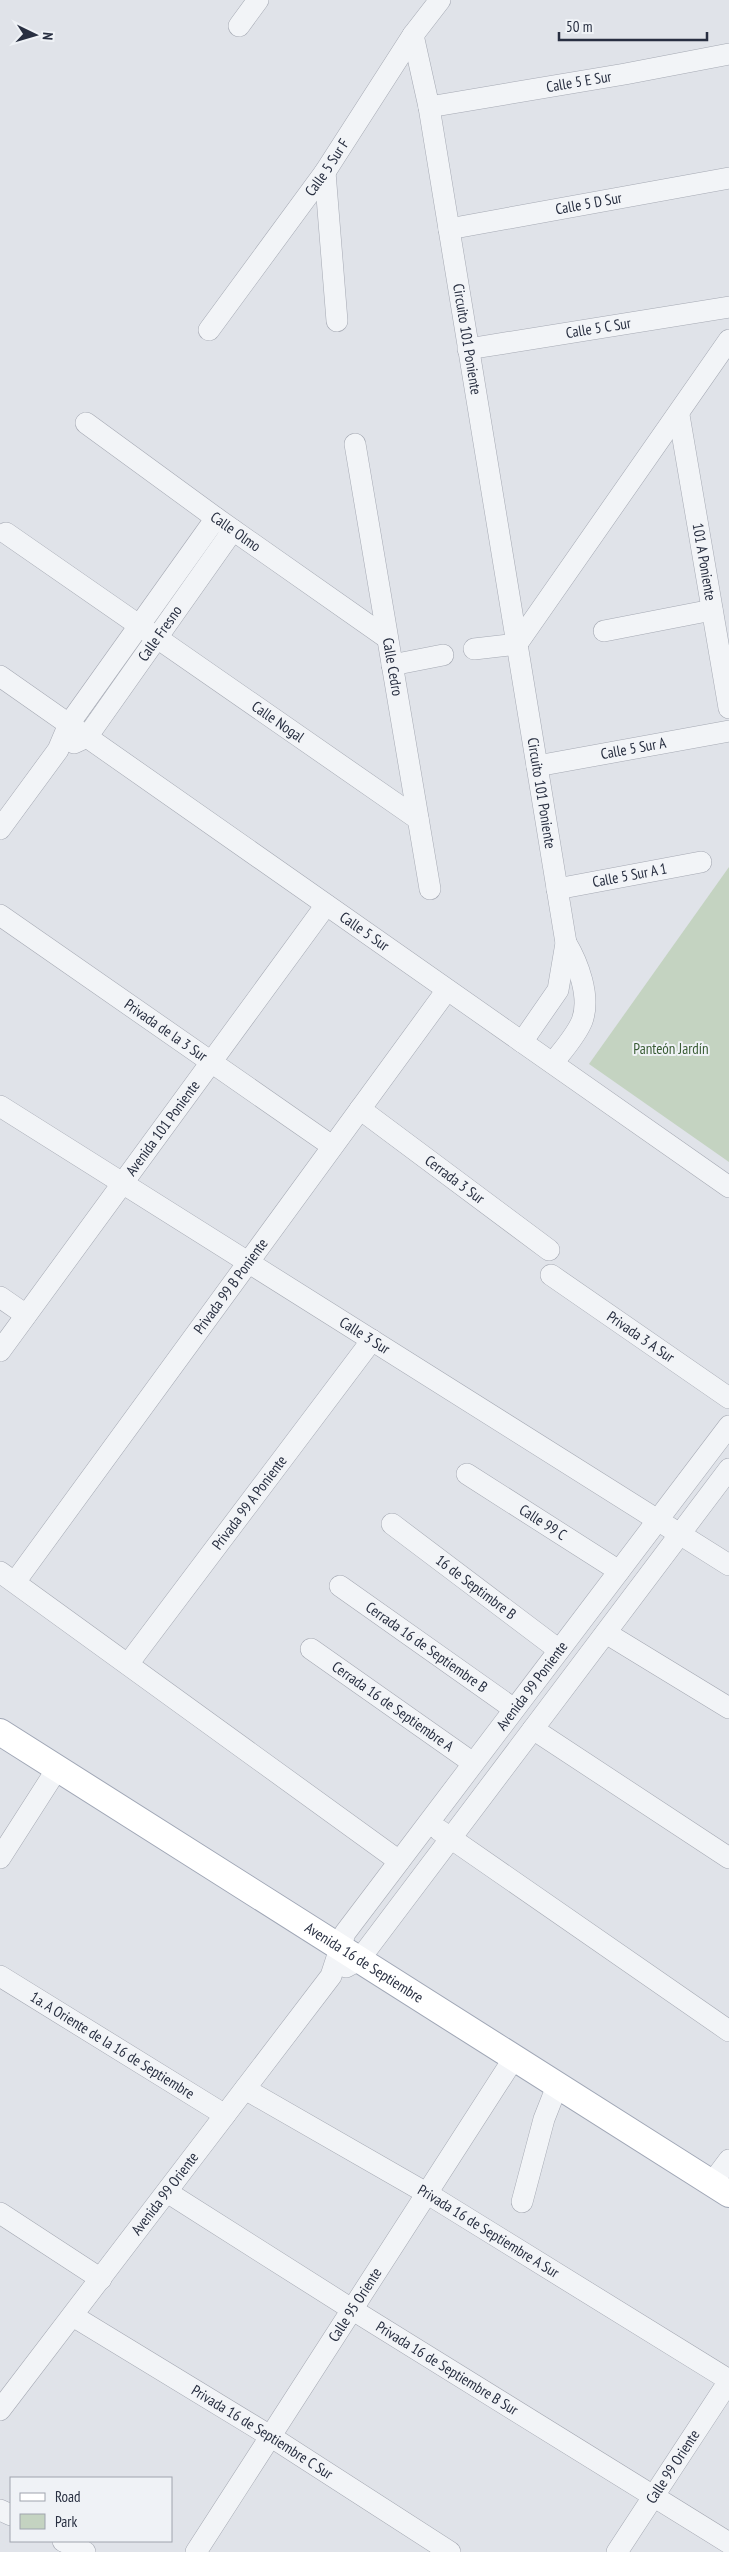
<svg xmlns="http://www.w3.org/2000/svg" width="729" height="2552" viewBox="0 0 729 2552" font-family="'PT Sans Narrow',sans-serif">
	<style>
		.green { fill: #c4d3c1 }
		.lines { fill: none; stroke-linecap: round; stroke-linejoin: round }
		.minor-casing { stroke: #a5a9b3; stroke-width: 22 }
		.major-casing { stroke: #9fa6b5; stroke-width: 28 }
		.minor { stroke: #f2f4f7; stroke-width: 21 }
		.major { stroke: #fff; stroke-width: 26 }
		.labels { text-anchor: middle; stroke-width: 4; stroke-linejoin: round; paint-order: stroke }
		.street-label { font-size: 15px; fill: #282f41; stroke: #eff2f6 }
		.park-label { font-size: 15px; fill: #3a5d35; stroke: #eff2f6 }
	</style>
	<rect width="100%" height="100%" fill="#e0e3e9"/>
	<!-- green -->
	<polygon class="green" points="729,867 729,1162 589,1064"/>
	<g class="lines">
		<defs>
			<g id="minor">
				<polyline points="239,26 258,0"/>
				<path id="s1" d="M413 35 429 107 566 943 558 990 522 1042"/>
				<path id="s2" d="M429 107 625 74 729 54"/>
				<polyline points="325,172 337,321"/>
				<path id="s3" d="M449 229 729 178"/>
				<path id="s4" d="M209 330 325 172 413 35 440 0"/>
				<path id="s5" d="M468 349 729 307"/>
				<path id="s6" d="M679 415 729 708"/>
				<path id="s7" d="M86 423 216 518 387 638"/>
				<path id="s8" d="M355 444 430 889"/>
				<path id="s9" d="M6 533 418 819"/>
				<polyline points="604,631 712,610"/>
				<polyline points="474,649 517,644 729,340"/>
				<polyline points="392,665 443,655"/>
				<path id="s10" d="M0 676 729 1187"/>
				<path id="s11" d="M74 743 87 737 233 530"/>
				<path id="s12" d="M537 766 729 731"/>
				<polyline points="0,829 58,750 69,724 216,518"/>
				<path id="s13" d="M557 889 701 862"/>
				<path id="s14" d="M0 915 332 1146"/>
				<path d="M553 1063C562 1051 576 1036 582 1021 591 997 578 963 566 943"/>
				<path id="s15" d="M0 1106 729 1565"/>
				<path id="s16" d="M360 1109 549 1250"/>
				<path id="s17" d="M551 1275 729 1398"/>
				<polyline points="0,1297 26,1315"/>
				<path id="s18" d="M0 1351 326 905"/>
				<path id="s19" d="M467 1474 619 1571"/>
				<path id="s20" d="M392 1524 559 1650"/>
				<polyline points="0,1572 399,1861"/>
				<path id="s21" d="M15 1582 447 990"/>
				<path id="s22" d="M340 1586 514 1709"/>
				<polyline points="606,1633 729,1708"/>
				<path id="s23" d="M311 1649 473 1763"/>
				<path id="s24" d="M128 1664 372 1340"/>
				<polyline points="533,1729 729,1858"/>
				<polyline points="439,1830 729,2031"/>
				<polyline points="0,1858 57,1769"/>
				<polyline points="346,1967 359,1960 729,1469"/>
				<path id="s25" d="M0 1976 225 2115"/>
				<path id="s26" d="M245 2089 428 2194 729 2380"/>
				<polyline points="711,2184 729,2160"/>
				<path id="s27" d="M167 2192 353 2310 729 2543"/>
				<polyline points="522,2202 544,2119 557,2086"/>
				<polyline points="0,2213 101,2279"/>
				<path id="s28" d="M73 2316 270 2436 450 2552"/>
				<path id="s29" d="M0 2410 331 1976 345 1933 729 1426"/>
				<polyline points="0,2510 11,2515"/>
				<polyline points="63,2541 85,2552"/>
				<path id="s30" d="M196 2552 514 2058"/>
				<path id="s31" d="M617 2552 729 2381"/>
			</g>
			<g id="major">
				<path id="s32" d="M0 1732 729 2194"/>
			</g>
		</defs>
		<!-- minor casing -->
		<use href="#minor" class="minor-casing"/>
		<!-- major casing -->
		<use href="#major" class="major-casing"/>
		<!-- minor -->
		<use href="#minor" class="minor"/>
		<!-- major -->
		<use href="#major" class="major"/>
	</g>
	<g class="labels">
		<!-- street labels -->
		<g class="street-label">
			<text dy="5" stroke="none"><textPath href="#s2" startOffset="152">Calle 5 E Sur</textPath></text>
			<text dy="5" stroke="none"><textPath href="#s4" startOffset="201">Calle 5 Sur F</textPath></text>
			<text dy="5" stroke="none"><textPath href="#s3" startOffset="142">Calle 5 D Sur</textPath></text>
			<text dy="5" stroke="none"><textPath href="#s5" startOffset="132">Calle 5 C Sur</textPath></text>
			<text dy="5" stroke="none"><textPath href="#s1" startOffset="309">Circuito 101 Poniente</textPath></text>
			<text dy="5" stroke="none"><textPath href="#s7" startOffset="185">Calle Olmo</textPath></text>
			<text dy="5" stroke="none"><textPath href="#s6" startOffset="149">101 A Poniente</textPath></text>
			<text dy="5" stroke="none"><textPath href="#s11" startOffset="141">Calle Fresno</textPath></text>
			<text dy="5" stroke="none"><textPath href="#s8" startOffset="226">Calle Cedro</textPath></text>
			<text dy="5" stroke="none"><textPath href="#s9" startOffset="331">Calle Nogal</textPath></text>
			<text dy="5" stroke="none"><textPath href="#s12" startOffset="98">Calle 5 Sur A</textPath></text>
			<text dy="5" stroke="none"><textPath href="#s1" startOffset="769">Circuito 101 Poniente</textPath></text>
			<text dy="5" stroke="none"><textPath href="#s13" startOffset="74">Calle 5 Sur A 1</textPath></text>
			<text dy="5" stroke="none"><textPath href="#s10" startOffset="445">Calle 5 Sur</textPath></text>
			<text dy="5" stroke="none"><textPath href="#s14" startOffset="202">Privada de la 3 Sur</textPath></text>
			<text dy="5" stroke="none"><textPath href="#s18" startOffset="276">Avenida 101 Poniente</textPath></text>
			<text dy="5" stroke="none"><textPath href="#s16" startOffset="118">Cerrada 3 Sur</textPath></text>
			<text dy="5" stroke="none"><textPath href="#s21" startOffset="366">Privada 99 B Poniente</textPath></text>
			<text dy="5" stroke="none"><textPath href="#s15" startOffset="431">Calle 3 Sur</textPath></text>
			<text dy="5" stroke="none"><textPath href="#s17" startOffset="109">Privada 3 A Sur</textPath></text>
			<text dy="5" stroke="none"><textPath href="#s24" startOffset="202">Privada 99 A Poniente</textPath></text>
			<text dy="5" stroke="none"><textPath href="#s19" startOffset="90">Calle 99 C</textPath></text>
			<text dy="5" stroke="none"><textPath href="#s20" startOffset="105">16 de Septimbre B</textPath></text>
			<text dy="5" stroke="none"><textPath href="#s22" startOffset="106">Cerrada 16 de Septiembre B</textPath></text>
			<text dy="5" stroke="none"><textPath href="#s29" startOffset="901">Avenida 99 Poniente</textPath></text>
			<text dy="5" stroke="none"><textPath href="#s23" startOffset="100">Cerrada 16 de Septiembre A</textPath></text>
			<text dy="5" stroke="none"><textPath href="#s32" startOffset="431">Avenida 16 de Septiembre</textPath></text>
			<text dy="5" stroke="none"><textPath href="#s25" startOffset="132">1a. A Oriente de la 16 de Septiembre</textPath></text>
			<text dy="5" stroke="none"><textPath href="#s29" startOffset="272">Avenida 99 Oriente</textPath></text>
			<text dy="5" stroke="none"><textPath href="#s26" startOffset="282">Privada 16 de Septiembre A Sur</textPath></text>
			<text dy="5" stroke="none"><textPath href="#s30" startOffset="294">Calle 95 Oriente</textPath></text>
			<text dy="5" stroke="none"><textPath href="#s27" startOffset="331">Privada 16 de Septiembre B Sur</textPath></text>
			<text dy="5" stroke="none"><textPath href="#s28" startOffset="222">Privada 16 de Septiembre C Sur</textPath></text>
			<text dy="5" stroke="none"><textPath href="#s31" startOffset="102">Calle 99 Oriente</textPath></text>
		</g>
		<!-- park labels -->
		<g class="park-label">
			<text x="671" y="1054">Panteón Jardín</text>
		</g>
	</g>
	<!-- legend -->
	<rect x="10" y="2477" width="162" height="65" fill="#eff2f6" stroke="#9fa4ae"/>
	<rect x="20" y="2493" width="25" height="8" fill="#ffffff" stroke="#9fa4ae"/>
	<text x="55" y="2502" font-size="15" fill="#282f41">Road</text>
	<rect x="20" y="2514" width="25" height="15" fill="#c4d3c1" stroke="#9fa4ae"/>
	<text x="55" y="2527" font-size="15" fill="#282f41">Park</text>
	<!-- north arrow -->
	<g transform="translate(35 35) rotate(95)" stroke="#eff2f6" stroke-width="4" paint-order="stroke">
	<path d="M0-4L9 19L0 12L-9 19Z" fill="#282f41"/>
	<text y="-8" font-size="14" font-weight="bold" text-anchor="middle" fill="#282f41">N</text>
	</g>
	<!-- scale -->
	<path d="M559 32v8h148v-8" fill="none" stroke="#282f41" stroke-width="2.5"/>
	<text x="566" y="32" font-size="15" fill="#282f41" stroke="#eff2f6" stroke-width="4" paint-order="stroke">50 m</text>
</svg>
